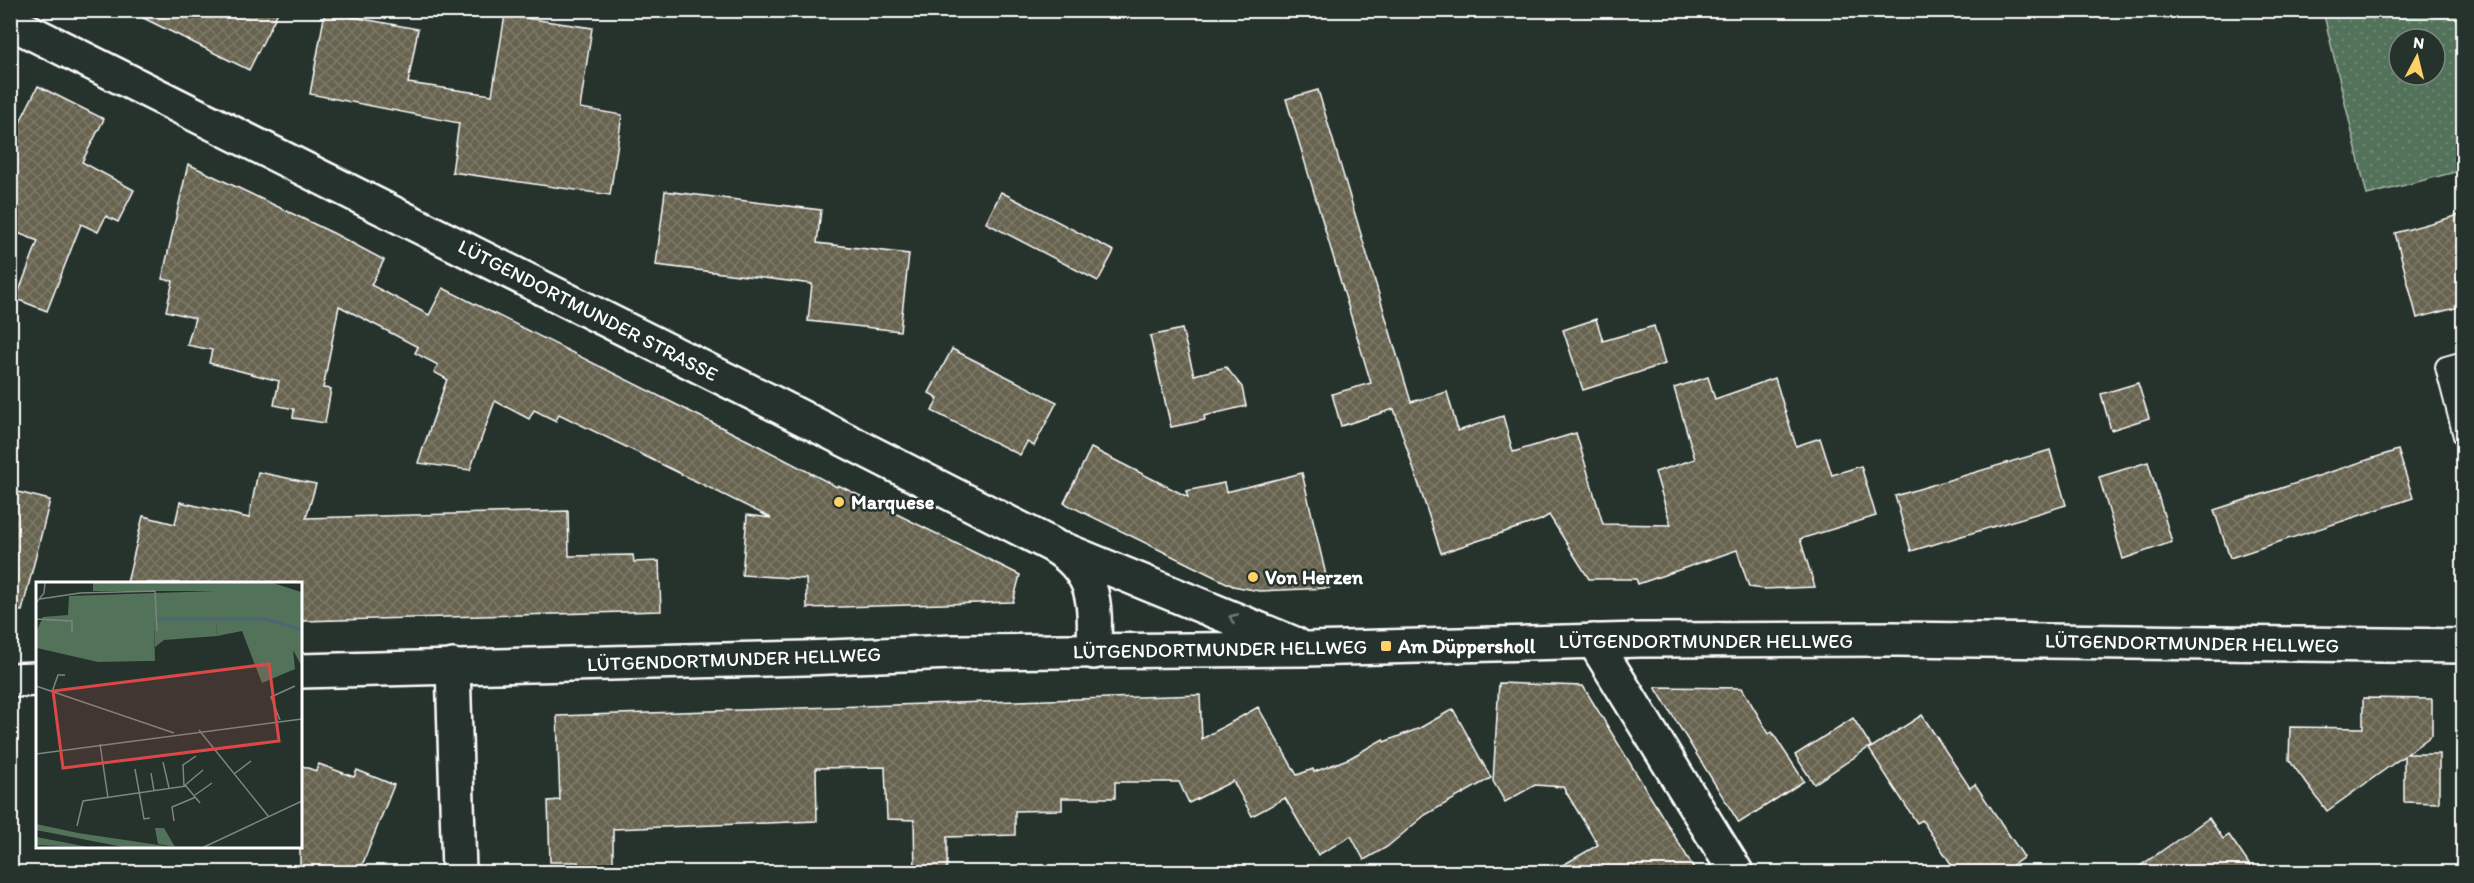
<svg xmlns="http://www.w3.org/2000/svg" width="2474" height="883" viewBox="0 0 2474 883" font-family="Itim,sans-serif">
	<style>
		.grass { fill: url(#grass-dots); stroke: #a9b8ac; stroke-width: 1.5; fill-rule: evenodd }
		.building { fill: url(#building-cross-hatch); stroke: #fff; stroke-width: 1.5 }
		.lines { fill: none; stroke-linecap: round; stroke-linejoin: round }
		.lane-casing { stroke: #fff; stroke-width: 24 }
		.street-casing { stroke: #fff; stroke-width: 38 }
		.secondary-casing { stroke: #fff; stroke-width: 38 }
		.lane { stroke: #26332d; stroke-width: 20 }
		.street { stroke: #26332d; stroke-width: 33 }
		.secondary { stroke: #26332d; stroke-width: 33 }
		.oneway { stroke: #727a76 }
		.poi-dot { fill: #ffd166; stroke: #26332d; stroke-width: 2 }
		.labels { text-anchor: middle; stroke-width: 5; stroke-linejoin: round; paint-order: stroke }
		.street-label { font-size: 20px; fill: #fff; stroke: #26332d }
		.poi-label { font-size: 20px; font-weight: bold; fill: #fff; stroke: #26332d; text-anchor: start }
		.inset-river { fill: none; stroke: #4b6872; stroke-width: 3 }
		.inset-road { fill: none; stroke: #7d8581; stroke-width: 1.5 }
		.view { fill: #dc4848; fill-opacity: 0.15; stroke: #dc4848; stroke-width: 3 }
		.inset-edge { fill: none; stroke: #fff; stroke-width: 3 }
	</style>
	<defs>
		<pattern id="grass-dots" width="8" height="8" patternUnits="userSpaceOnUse" patternTransform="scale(1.5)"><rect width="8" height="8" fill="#53725a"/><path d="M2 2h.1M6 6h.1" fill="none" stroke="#6d8773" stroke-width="1.8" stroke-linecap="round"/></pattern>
		<pattern id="building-cross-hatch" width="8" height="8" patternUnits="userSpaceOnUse" patternTransform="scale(1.5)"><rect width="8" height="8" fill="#676350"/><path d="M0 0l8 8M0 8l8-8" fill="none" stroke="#7e7a6a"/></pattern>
	</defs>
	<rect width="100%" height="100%" fill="#26332d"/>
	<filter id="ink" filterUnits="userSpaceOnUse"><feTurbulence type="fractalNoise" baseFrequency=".0167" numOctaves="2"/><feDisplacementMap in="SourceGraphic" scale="12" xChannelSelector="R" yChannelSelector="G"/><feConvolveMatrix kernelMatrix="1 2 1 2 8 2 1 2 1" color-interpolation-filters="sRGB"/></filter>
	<g filter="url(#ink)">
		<!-- grass -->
		<path class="grass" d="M2323 11H2463V170L2367 195ZM2399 39H2435V75H2399Z"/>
		<!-- building -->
		<g class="building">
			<polygon points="127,10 279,10 249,70"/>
			<polygon points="325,12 418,29 408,83 492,95 505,15 592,28 580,108 622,115 610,195 452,172 459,123 310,94"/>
			<polygon points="38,86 104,119 82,162 134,190 118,222 106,216 98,232 81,224 47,311 16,299 38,241 10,230 10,142"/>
			<polygon points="1318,90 1411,402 1447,392 1458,431 1503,416 1513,452 1576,433 1603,524 1671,525 1655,472 1695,459 1674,388 1708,377 1715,399 1775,378 1796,446 1820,438 1832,475 1861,466 1876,516 1800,539 1815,587 1764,589 1749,587 1737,550 1638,584 1636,579 1589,579 1549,515 1541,520 1441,553 1394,409 1341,426 1332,394 1371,383 1286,99"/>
			<polygon points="188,164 333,233 384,260 371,285 429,315 443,288 753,443 837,487 838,485 1020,575 1013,602 807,608 806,579 742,575 747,515 771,518 559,414 556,421 534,410 529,419 495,401 470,470 418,463 447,379 434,372 438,365 415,353 418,347 339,306 323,388 331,389 325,423 293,418 294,409 274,405 279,381 209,363 212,350 187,345 195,318 166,311 173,281 162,279"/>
			<polygon points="665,191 821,210 817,243 909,254 900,331 808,321 812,284 656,265"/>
			<polygon points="1001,192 1114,251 1098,281 986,223"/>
			<polygon points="2463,214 2463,306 2417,318 2395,233"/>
			<polygon points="1596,319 1603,341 1654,326 1665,364 1583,390 1563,330"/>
			<polygon points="1182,329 1194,375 1226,367 1242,387 1246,406 1204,416 1205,420 1171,427 1150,336"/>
			<polygon points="952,349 1057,402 1034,446 1027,442 1020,455 932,411 938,398 929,393"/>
			<polygon points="2138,383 2149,418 2111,430 2101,394"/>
			<polygon points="1091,448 1188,497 1186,491 1224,483 1226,492 1302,473 1329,588 1259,591 1233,586 1064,503"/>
			<polygon points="2050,450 2066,505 1911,551 1895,496"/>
			<polygon points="2398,450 2413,498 2230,558 2214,510"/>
			<polygon points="2148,462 2172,542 2123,559 2099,477"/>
			<polygon points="258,472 316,484 306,518 568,511 569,556 633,555 634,562 659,561 661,611 303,621 300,621 300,583 127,583 143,516 175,524 180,502 249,518"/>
			<polygon points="10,490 50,500 22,611 10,610"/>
			<polygon points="1499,683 1583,686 1697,873 1549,873 1598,845 1563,787 1535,785 1505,802 1493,781"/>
			<polygon points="1655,687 1742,688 1769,734 1772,732 1804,781 1739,823"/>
			<polygon points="1200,695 1202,739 1258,707 1297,775 1313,769 1314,772 1350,758 1383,739 1384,742 1420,728 1453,709 1491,778 1425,815 1387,847 1364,860 1351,836 1318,855 1285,798 1252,816 1233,781 1189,803 1179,782 1115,782 1115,798 1062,798 1062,810 1015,811 1015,835 947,837 947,873 915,873 914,820 887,819 885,767 816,768 817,821 613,829 613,873 578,873 578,862 550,862 548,801 560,800 557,716"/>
			<polygon points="2363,698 2432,699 2432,735 2407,754 2439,754 2439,803 2404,802 2404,756 2327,811 2289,760 2290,727 2363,728"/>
			<polygon points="1922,715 1970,788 1975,784 2024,857 2001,873 1957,873 1922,820 1917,823 1869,749"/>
			<polygon points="1853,718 1871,746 1814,784 1795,755"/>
			<polygon points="319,764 354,777 357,770 394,785 359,873 300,873 300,765 316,771"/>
			<polygon points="2209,818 2223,839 2229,835 2255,873 2130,873"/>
		</g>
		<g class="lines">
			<defs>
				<polyline id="lane" points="2464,362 2446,367 2464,436"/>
				<g id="street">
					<polyline points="1594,641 1736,872"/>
					<polyline points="453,666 459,872"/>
				</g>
				<g id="secondary">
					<path d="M10 22 777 405 1052 545C1098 572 1095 605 1094 652"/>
					<polyline points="1065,550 1295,644"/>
					<polyline points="300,671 805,658 953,652 1306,649 1641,640 1892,639 2464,646"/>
					<polyline points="10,680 38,679"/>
				</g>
			</defs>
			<!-- lane casing -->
			<use href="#lane" class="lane-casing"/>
			<!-- street casing -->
			<use href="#street" class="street-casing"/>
			<!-- secondary casing -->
			<use href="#secondary" class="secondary-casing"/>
			<!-- lane -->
			<use href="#lane" class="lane"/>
			<!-- street -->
			<use href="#street" class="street"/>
			<!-- secondary -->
			<use href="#secondary" class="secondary"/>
		</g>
		<!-- one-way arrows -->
		<defs><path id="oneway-chevron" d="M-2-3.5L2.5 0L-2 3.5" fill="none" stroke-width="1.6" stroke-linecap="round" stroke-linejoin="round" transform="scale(1.5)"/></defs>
		<use class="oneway" href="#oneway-chevron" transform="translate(1233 618) rotate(-157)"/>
	</g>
	<!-- markers -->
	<g class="poi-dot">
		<circle cx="839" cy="502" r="6"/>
		<circle cx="1253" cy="577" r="6"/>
		<rect x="1380" y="640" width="12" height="12" rx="3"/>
	</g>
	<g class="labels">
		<!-- street labels -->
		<g class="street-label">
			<text transform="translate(588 310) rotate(27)" y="7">LÜTGENDORTMUNDER STRASSE</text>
			<text x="1706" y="648">LÜTGENDORTMUNDER HELLWEG</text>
			<text transform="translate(2192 643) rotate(1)" y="7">LÜTGENDORTMUNDER HELLWEG</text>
			<text transform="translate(1220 649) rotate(-1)" y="7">LÜTGENDORTMUNDER HELLWEG</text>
			<text transform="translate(734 659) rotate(-2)" y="7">LÜTGENDORTMUNDER HELLWEG</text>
		</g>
		<!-- poi labels -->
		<g class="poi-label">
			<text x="851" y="509">Marquese</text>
			<text x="1265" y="584">Von Herzen</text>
			<text x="1398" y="653">Am Düppersholl</text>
		</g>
	</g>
	<!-- overview -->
	<g transform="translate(36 582)">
		<rect width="266" height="266" fill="#26332d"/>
		<path d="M57 0H234L265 10V83L257 68 259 87 226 101 206 49 181 54 180 40H118L119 79H110L111 33H32L33 14 180 9H57ZM0 242 42 251 136 265H87L0 248ZM0 255 32 261 51 265 0 263Z" fill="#53725a"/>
		<path d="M124 11 201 12 200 26 124 25ZM32 33H111L113 75 110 79 62 80 1 66V48L7 35ZM118 40H180L181 54 128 58 119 65ZM119 246H128L139 265 122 262Z" fill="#53725a"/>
		<path class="inset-river" d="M121 37H229L266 48"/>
		<path class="inset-road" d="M4 17 44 11 119 9 121 49M0 21 8 11 9 0M0 37 36 39V50M0 104 138 151M16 110 22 93H29M244 138 235 115 259 104M163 148 233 235M64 162 72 216M0 172 266 137M127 180 133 206M99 187 108 237 114 236M115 191 118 209M198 192 215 179M148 204 147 183 160 174M148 204 167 188M159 213 176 201M138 239 136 225 160 215M41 244 47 219 150 204 164 221M168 265 266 219"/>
		<path class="view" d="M233 82 243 159 27 186 17 109Z"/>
		<rect width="266" height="266" class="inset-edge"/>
	</g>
	<!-- margin -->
	<rect width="2474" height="883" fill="none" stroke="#26332d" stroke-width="36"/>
	<rect x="18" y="18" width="2438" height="847" fill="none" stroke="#fff" stroke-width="2" filter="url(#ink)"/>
	<!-- north arrow -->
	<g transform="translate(2417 57) rotate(7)"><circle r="28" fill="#26332d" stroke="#7d8581" stroke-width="1.5"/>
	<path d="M0-4.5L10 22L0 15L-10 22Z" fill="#ffd166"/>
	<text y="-9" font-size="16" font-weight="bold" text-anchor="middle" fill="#ffffff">N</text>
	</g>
</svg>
